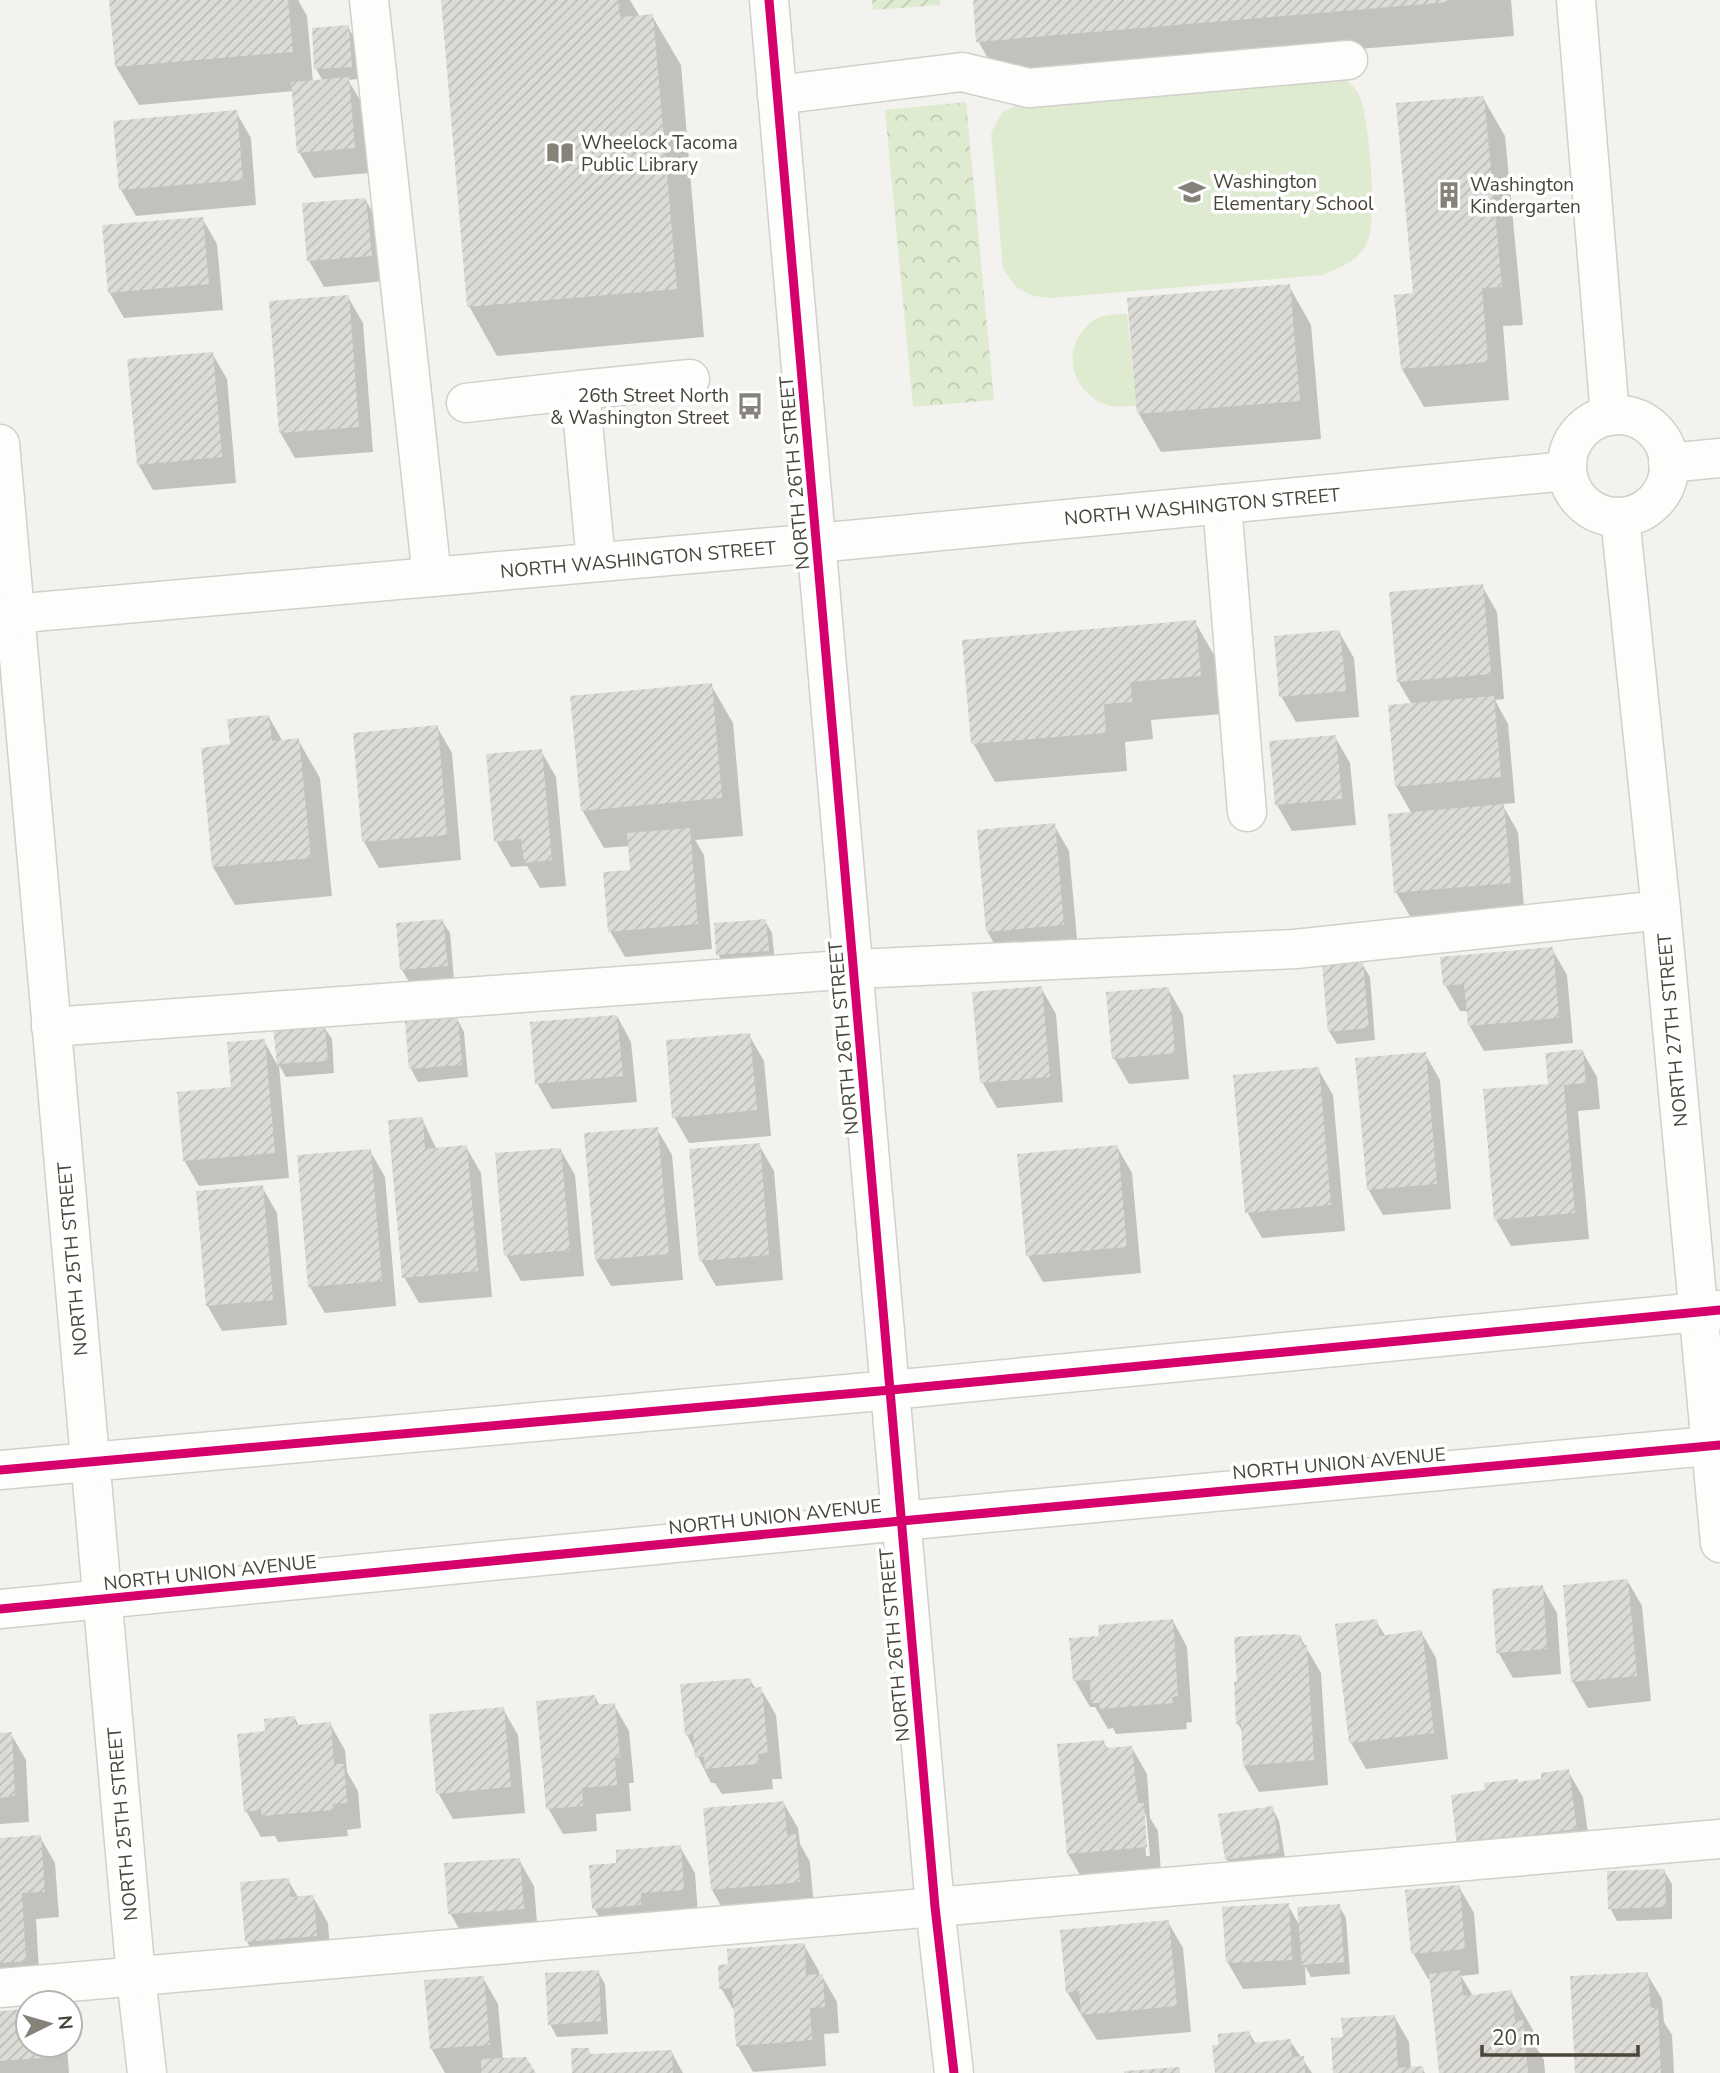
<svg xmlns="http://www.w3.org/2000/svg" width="1720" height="2073" viewBox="0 0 1720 2073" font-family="'Nunito Sans',sans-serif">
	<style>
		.park { fill: url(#park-crowns) }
		.garden { fill: url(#garden-furrows) }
		.pitch { fill: #deebd0 }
		.shadow { fill: #0003; fill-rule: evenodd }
		.building { fill: url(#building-hatch) }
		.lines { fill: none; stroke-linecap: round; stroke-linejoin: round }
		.minor-casing { stroke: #d1d0cc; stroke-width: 41 }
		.minor { stroke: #fdfdfc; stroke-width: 38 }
		.cycleway-casing { stroke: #fff; stroke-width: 13 }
		.cycleway { stroke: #d6006c; stroke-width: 9 }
		.labels { text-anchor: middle; stroke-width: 7; stroke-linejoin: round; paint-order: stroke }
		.poi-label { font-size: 19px; fill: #49453a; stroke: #fff; text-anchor: start }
		.street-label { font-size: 19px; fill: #49453a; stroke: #fff }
	</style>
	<defs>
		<pattern id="park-crowns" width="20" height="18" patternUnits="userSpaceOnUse" patternTransform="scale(1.75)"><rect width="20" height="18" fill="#deebd0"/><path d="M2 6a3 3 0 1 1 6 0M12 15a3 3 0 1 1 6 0" fill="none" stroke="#c0cbb3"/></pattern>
		<pattern id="garden-furrows" width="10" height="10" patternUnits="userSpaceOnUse" patternTransform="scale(1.75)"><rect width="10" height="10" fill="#deebd0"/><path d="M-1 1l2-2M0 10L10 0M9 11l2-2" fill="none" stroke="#c0cbb3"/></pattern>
		<pattern id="building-hatch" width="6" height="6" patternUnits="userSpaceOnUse" patternTransform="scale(1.75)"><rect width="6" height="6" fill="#dddbd6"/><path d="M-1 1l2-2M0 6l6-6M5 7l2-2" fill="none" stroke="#bfbdb8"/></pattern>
	</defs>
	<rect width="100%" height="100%" fill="#f3f2ee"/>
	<!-- park -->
	<polygon class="park" points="966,102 994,400 913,407 885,110"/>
	<!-- garden -->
	<polygon class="garden" points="872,0 940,0 940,5 873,10"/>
	<!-- pitch -->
	<g class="pitch">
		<path d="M1336 73C1344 78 1354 85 1359 95 1370 118 1378 224 1366 245 1355 263 1341 267 1322 275L1051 298 1033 296 1017 288 1003 269 991 133 1002 113 1027 99Z"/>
		<path d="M1127 314 1137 406C1127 406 1112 408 1104 404 1070 389 1061 349 1090 323 1100 314 1114 314 1127 314Z"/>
	</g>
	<!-- shadow -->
	<g class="shadow">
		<polygon points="111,0 298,0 307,16 313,82 323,81 316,69 348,27 355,39 358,79 348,80 363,105 369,173 314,178 299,152 294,91 139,105 116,67"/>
		<polygon points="443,0 630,0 640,17 652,16 681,65 704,337 497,356 469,306"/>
		<polygon points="974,0 1511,0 1514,36 1000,79 978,41"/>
		<polygon points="1483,98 1505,136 1523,325 1503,326 1509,400 1424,407 1402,369 1415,295"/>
		<polygon points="236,112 251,138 256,205 136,216 121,190"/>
		<polygon points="365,199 380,225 385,281 324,287 309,261"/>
		<polygon points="202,218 217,244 223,310 124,318 109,292"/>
		<polygon points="1289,286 1311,325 1321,439 1161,452 1139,414"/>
		<polygon points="348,297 363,323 373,452 295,458 280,432"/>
		<polygon points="212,353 227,379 236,483 153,490 138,464"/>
		<polygon points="1482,586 1497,612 1504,699 1495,700 1508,724 1515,803 1502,804 1518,832 1524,908 1411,918 1396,892 1412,814 1396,786 1412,705 1398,681"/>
		<polygon points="1195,622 1217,660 1222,714 1151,720 1153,739 1125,742 1127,771 995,782 973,743"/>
		<polygon points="1339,632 1354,658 1359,717 1296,722 1281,696"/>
		<polygon points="711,685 733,723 743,836 695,840 704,855 712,949 625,957 610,931 632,872 630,846 604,848 582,810"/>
		<polygon points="269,717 283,742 298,740 320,778 332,896 235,905 213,867 231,746"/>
		<polygon points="437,727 452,753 461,860 379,868 364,842"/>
		<polygon points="1335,737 1350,763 1356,825 1292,831 1277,805"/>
		<polygon points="541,751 556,777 566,886 540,888 527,866 511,867 496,841"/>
		<polygon points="1054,825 1069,851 1078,950 1002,957 987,931"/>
		<polygon points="442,921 450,933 454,979 409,982 402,970 398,925"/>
		<polygon points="765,921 772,933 775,963 725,967 718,954"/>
		<polygon points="1552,949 1567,975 1573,1043 1484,1051 1469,1025 1468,1011 1460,1011 1445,985"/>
		<polygon points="1362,964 1370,977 1375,1040 1337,1044 1329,1031"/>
		<polygon points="1041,988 1056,1014 1063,1102 997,1108 982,1082"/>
		<polygon points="1168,989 1183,1015 1189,1079 1129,1084 1114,1058"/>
		<polygon points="617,1016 631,1042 637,1102 552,1109 537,1083"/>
		<polygon points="457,1019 464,1032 468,1077 418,1082 411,1069 407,1024"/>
		<polygon points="324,1027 332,1039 334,1073 286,1077 279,1065 289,1178 199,1186 184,1160 264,1041 278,1066 275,1030"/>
		<polygon points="749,1035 764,1061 771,1136 689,1143 674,1117"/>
		<polygon points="1582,1051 1597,1077 1600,1109 1578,1111 1589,1239 1511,1246 1496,1220 1550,1085"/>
		<polygon points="1425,1054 1440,1080 1451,1209 1383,1215 1368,1189"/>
		<polygon points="1318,1069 1333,1095 1345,1231 1262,1238 1247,1212"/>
		<polygon points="422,1119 437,1150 466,1147 481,1173 492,1297 419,1303 404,1277"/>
		<polygon points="657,1129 672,1155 683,1280 611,1286 596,1260"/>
		<polygon points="759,1145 774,1171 783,1280 716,1286 701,1260"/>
		<polygon points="1117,1147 1132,1173 1141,1273 1043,1282 1028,1256"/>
		<polygon points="560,1149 575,1175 584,1276 521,1281 506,1255"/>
		<polygon points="370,1151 385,1177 396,1306 325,1313 310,1287"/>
		<polygon points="262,1187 277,1213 287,1325 222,1331 207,1305"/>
		<polygon points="1627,1580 1642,1606 1651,1701 1588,1708 1573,1682"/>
		<polygon points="1542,1587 1557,1613 1561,1674 1513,1678 1498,1652"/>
		<polygon points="1173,1621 1187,1647 1192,1722 1186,1723 1187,1729 1116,1734 1113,1728 1108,1729 1095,1707 1090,1707 1075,1681 1101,1638"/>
		<polygon points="1376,1621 1386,1637 1421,1632 1436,1658 1448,1759 1366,1769 1351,1743 1337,1626"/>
		<polygon points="1300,1637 1321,1673 1328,1785 1259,1792 1244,1766 1243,1732 1238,1724"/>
		<polygon points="750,1680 756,1689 761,1689 776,1715 782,1779 772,1779 773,1789 722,1794 715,1783 711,1783 687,1735"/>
		<polygon points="595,1697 600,1706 614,1705 629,1731 634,1783 629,1783 631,1811 596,1814 597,1831 563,1834 548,1808"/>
		<polygon points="503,1709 518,1735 525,1813 453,1819 438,1793"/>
		<polygon points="295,1718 299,1727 330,1724 345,1750 347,1772 358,1791 361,1828 347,1830 348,1836 278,1842 275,1836 261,1837 246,1811 267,1733"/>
		<polygon points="11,1734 26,1760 29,1822 0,1824 0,1735"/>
		<path d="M1103 1741 1108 1750 1132 1748 1147 1774 1150 1818 1158 1831 1161 1873 1083 1880 1068 1854ZM1143 1811 1146 1815 1150 1856H1146Z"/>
		<polygon points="1568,1771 1583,1797 1591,1854 1459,1845 1519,1784 1543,1781"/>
		<polygon points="783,1802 798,1828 800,1844 810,1862 814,1908 727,1916 712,1890"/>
		<polygon points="1272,1808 1279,1821 1286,1864 1234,1872 1227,1859"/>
		<polygon points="40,1837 55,1863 59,1917 36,1919 40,1987 0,1989 0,1839"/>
		<polygon points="680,1847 695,1873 698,1915 609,1934 594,1908 618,1865"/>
		<polygon points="519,1860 534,1886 538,1935 465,1939 450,1913"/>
		<polygon points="1664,1871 1672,1884 1672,1919 1617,1921 1610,1908"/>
		<polygon points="288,1880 299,1899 313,1897 328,1923 331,1962 262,1968 247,1942"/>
		<polygon points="1459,1887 1474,1913 1479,1974 1461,1976 1473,1996 1511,1992 1533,2030 1534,2044 1544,2060 1545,2073 1441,2073 1431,1979 1428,1979 1413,1953"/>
		<polygon points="1288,1905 1301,1928 1339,1906 1346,1918 1350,1974 1311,1977 1305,1966 1306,1985 1243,1989 1228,1963"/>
		<polygon points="1168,1922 1183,1948 1191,2032 1097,2040 1067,1992"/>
		<polygon points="804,1945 819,1971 819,1976 822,1976 837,2002 839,2033 824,2034 826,2066 753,2072 738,2046 736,2014 721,1988"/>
		<polygon points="598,1972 605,1984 608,2034 557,2037 550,2024"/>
		<polygon points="1647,1974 1662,1999 1664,2022 1672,2035 1674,2073 1577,2073"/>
		<polygon points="483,1978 498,2004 503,2060 534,2073 445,2073 431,2048"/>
		<polygon points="28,2011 28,2045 67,2045 69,2073 0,2073 0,2012"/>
		<polygon points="1394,2016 1409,2042 1411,2069 1422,2068 1425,2073 1335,2073 1345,2039"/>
		<polygon points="1249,2033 1256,2044 1290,2041 1312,2073 1217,2073"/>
		<polygon points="588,2050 591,2055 671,2051 683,2073 574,2073"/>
	</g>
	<!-- building -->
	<g class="building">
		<polygon points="109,0 288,0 293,52 115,67"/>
		<polygon points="441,0 618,0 620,17 653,14 677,289 467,307"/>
		<polygon points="973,0 1449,0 1449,2 976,42"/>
		<polygon points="349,25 352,67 314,69 312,28"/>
		<polygon points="349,77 355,148 297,153 291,82"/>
		<polygon points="1484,96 1502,287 1482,288 1488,362 1401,369 1394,295 1413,293 1396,103"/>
		<polygon points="237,110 243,180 119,190 113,121"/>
		<polygon points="366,198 372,256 307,261 302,203"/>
		<polygon points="203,217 209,284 108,293 102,225"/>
		<polygon points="1290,284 1300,401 1137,414 1127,298"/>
		<polygon points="349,295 359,427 279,433 269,301"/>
		<polygon points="213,352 222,457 137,465 127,359"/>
		<polygon points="1483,584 1491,674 1397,682 1389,592"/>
		<polygon points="1196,620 1201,676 1131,682 1132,702 1104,704 1106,733 971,744 962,640"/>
		<polygon points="1340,630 1346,691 1279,697 1274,636"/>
		<polygon points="712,683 722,798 581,811 570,696"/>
		<polygon points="1494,696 1501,777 1395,787 1388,705"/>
		<polygon points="269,715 272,741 299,738 311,858 212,867 201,748 230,744 227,719"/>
		<polygon points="438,725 447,835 362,842 353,733"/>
		<polygon points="1336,735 1342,799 1275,805 1269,741"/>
		<polygon points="542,749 552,860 524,863 521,839 494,842 486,754"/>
		<polygon points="1504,804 1511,883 1394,893 1388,814"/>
		<polygon points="1055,823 1064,925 986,932 977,830"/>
		<polygon points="690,828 698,924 608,932 603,872 630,870 627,833"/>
		<polygon points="443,919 448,966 400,970 396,923"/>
		<polygon points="766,919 769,951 716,955 714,923"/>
		<polygon points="1553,947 1559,1018 1468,1026 1464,984 1443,986 1440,957"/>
		<polygon points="1363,962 1369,1028 1328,1032 1322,966"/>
		<polygon points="1042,986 1050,1077 980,1083 972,992"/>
		<polygon points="1169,987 1175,1053 1112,1059 1106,992"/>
		<polygon points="617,1015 623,1076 535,1084 530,1022"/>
		<polygon points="458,1017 462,1065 409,1069 405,1022"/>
		<polygon points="325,1025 328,1061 277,1064 273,1029"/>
		<polygon points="750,1033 757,1110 672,1118 666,1040"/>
		<polygon points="265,1039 275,1153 183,1161 177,1092 231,1087 227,1042"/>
		<polygon points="1583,1049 1586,1083 1564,1085 1575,1213 1494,1220 1483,1089 1548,1084 1545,1053"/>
		<polygon points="1426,1052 1437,1184 1367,1190 1355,1058"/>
		<polygon points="1319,1067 1331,1205 1245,1213 1233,1075"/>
		<polygon points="423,1117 425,1149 467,1145 478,1271 402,1278 388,1120"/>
		<polygon points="658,1127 669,1254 595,1260 584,1133"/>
		<polygon points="760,1143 769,1255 699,1261 689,1149"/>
		<polygon points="1118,1145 1127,1247 1026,1256 1017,1154"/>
		<polygon points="561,1148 570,1250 504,1256 495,1153"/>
		<polygon points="371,1149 382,1281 308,1287 297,1155"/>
		<polygon points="263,1185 273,1300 206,1306 196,1191"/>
		<polygon points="1628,1579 1637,1676 1571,1682 1563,1585"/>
		<polygon points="1543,1585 1547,1649 1496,1653 1492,1589"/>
		<polygon points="1173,1619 1178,1696 1172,1697 1173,1703 1100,1709 1099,1703 1091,1703 1090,1680 1073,1681 1069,1638 1099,1636 1098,1625"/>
		<polygon points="1377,1619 1380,1636 1422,1630 1434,1733 1349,1743 1335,1624"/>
		<polygon points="1283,1634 1301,1635 1302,1645 1307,1645 1314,1760 1243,1766 1241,1724 1236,1724 1234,1682 1237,1682 1234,1637"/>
		<polygon points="751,1678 752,1688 762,1687 768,1753 758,1754 759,1764 705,1769 704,1757 695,1758 693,1735 685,1735 680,1684"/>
		<polygon points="595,1695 596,1705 615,1703 620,1757 615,1758 617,1785 582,1788 583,1806 546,1809 536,1701"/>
		<polygon points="504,1707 511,1787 436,1794 429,1714"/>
		<polygon points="295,1716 296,1725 331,1722 334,1764 344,1764 347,1803 333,1804 334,1810 262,1816 261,1810 244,1812 237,1734 265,1731 264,1719"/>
		<polygon points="12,1732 15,1796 0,1798 0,1733"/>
		<polygon points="1104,1740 1105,1748 1132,1746 1138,1803 1144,1803 1147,1847 1067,1854 1057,1744"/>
		<polygon points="1569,1769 1577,1829 1522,1836 1523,1842 1457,1846 1451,1795 1485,1790 1484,1783 1518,1779 1518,1782 1541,1779 1541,1773"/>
		<polygon points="784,1801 787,1835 796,1834 800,1882 711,1890 703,1808"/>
		<polygon points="1273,1806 1280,1852 1225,1860 1218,1814"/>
		<polygon points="41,1835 45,1892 22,1893 26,1961 0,1963 0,1838"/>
		<polygon points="681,1845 684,1890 641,1893 641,1905 592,1909 589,1865 616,1863 616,1850"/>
		<polygon points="520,1858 524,1909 448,1914 444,1863"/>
		<polygon points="1665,1869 1666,1907 1608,1909 1607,1871"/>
		<polygon points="289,1878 291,1897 314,1895 317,1936 245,1942 240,1882"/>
		<polygon points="1460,1885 1465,1949 1411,1954 1405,1890"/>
		<polygon points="1289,1903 1292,1960 1226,1963 1222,1907"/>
		<polygon points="1340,1904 1344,1962 1302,1965 1297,1907"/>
		<polygon points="1169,1920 1177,2006 1081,2015 1079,1991 1066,1993 1060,1930"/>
		<polygon points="805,1943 806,1975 823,1974 825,2007 810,2008 812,2040 736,2046 732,1988 719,1989 718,1965 728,1964 727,1949"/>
		<polygon points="599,1970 601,2021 548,2025 545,1973"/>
		<polygon points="1460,1970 1463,1996 1512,1990 1515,2021 1523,2020 1528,2073 1439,2073 1429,1974"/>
		<polygon points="1648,1972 1651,2008 1658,2008 1661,2073 1575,2073 1570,1976"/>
		<polygon points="484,1976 490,2045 430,2049 424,1980"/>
		<polygon points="28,2009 28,2045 55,2045 55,2057 0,2061 0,2011"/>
		<polygon points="1395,2015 1398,2068 1423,2066 1424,2073 1333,2073 1331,2038 1343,2037 1341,2018"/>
		<polygon points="1250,2031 1251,2043 1291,2039 1292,2057 1304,2056 1305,2073 1215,2073 1212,2045 1218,2045 1218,2034"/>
		<polygon points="571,2048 589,2048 590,2054 672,2050 673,2073 572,2073"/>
		<polygon points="526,2057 536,2073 481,2073 481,2059"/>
		<polygon points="1180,2067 1180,2073 1124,2073 1124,2071"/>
	</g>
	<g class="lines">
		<defs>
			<g id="minor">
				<polyline points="369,0 432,577"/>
				<polyline points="769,0 935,1907 954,2073"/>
				<polyline points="1576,0 1610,416"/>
				<polyline points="777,95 962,72 1029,88 1348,60"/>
				<polyline points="466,403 580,390"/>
				<circle cx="1618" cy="466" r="51"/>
				<polyline points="0,444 136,1977 147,2073"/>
				<polyline points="1668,463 1720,458"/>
				<polyline points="1222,504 1247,812"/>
				<polyline points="1620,517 1661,910 1720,1543"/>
				<polyline points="596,562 580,390 690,379"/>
				<polyline points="0,615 817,543 1567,471"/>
				<polyline points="51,1027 855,969 1295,949 1661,910"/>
				<polyline points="0,1470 891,1390 1720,1310"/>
				<polyline points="0,1609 901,1521 1720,1445"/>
				<polyline points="0,1988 1720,1839"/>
			</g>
		</defs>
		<!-- minor casing -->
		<use href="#minor" class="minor-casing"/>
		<!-- minor -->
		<use href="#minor" class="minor"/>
		<defs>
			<g id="cycleway">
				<polyline points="769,0 935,1907 954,2073"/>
				<polyline points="0,1470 891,1390 1720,1310"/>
				<polyline points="0,1609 901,1521 1720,1445"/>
			</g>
		</defs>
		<!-- cycleway casing -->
		<use href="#cycleway" class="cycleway-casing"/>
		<!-- cycleway -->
		<use href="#cycleway" class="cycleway"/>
	</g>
	<!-- icons -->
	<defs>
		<symbol id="library-bare" viewBox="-9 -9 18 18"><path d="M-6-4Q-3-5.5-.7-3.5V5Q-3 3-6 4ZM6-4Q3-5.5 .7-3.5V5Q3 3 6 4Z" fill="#848279" stroke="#fff" stroke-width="2.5" paint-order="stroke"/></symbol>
		<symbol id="school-bare" viewBox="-9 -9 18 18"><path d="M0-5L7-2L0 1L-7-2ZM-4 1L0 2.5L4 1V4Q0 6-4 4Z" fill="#848279" stroke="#fff" stroke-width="2.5" paint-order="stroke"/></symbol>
		<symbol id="building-bare" viewBox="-9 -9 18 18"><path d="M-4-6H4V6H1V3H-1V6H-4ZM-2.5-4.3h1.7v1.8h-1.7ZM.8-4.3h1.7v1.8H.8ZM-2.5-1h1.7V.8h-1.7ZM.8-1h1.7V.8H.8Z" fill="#848279" stroke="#fff" stroke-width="2.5" paint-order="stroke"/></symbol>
		<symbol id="bus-bare" viewBox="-9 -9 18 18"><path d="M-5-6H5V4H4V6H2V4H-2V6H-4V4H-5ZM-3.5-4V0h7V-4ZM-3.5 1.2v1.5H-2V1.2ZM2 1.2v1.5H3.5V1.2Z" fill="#848279" stroke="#fff" stroke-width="2.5" paint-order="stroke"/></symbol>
	</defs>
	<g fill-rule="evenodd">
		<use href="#library-bare" x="541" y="134" width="38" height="38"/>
		<use href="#school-bare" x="1173" y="173" width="38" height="38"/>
		<use href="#building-bare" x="1430" y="176" width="38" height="38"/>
		<use href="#bus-bare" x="731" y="387" width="38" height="38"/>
	</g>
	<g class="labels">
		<!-- poi labels -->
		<g class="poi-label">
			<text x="581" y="149">Wheelock Tacoma<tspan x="581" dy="22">Public Library</tspan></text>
			<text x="1213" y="188">Washington<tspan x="1213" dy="22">Elementary School</tspan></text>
			<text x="1470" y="191">Washington<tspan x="1470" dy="22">Kindergarten</tspan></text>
			<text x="729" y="402" text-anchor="end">26th Street North<tspan x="729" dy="22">&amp; Washington Street</tspan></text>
		</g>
		<!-- street labels -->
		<g class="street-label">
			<text transform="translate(794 473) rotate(-95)" y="7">NORTH 26TH STREET</text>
			<text transform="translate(1202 506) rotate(-5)" y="7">NORTH WASHINGTON STREET</text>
			<text transform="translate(638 559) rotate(-5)" y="7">NORTH WASHINGTON STREET</text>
			<text transform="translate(1672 1030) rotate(-95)" y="7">NORTH 27TH STREET</text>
			<text transform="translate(843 1038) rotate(-95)" y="7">NORTH 26TH STREET</text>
			<text transform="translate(72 1259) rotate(-95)" y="7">NORTH 25TH STREET</text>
			<text transform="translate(1339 1463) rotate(-5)" y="7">NORTH UNION AVENUE</text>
			<text transform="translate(775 1516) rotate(-6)" y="7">NORTH UNION AVENUE</text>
			<text transform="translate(210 1572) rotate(-6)" y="7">NORTH UNION AVENUE</text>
			<text transform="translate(894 1645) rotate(-95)" y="7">NORTH 26TH STREET</text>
			<text transform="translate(122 1824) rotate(-95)" y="7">NORTH 25TH STREET</text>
		</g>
	</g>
	<!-- north arrow -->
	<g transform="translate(49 2024) rotate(85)"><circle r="33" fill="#ffffff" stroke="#b6b5b0" stroke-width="2"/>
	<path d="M0-5L12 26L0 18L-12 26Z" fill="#848279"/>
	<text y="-10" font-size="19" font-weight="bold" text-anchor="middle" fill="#49453a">N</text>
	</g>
	<!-- scale -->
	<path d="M1482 2045v10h156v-10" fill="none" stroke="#49453a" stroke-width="3.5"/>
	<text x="1492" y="2045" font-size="21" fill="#49453a" stroke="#ffffff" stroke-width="5" paint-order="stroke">20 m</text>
</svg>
